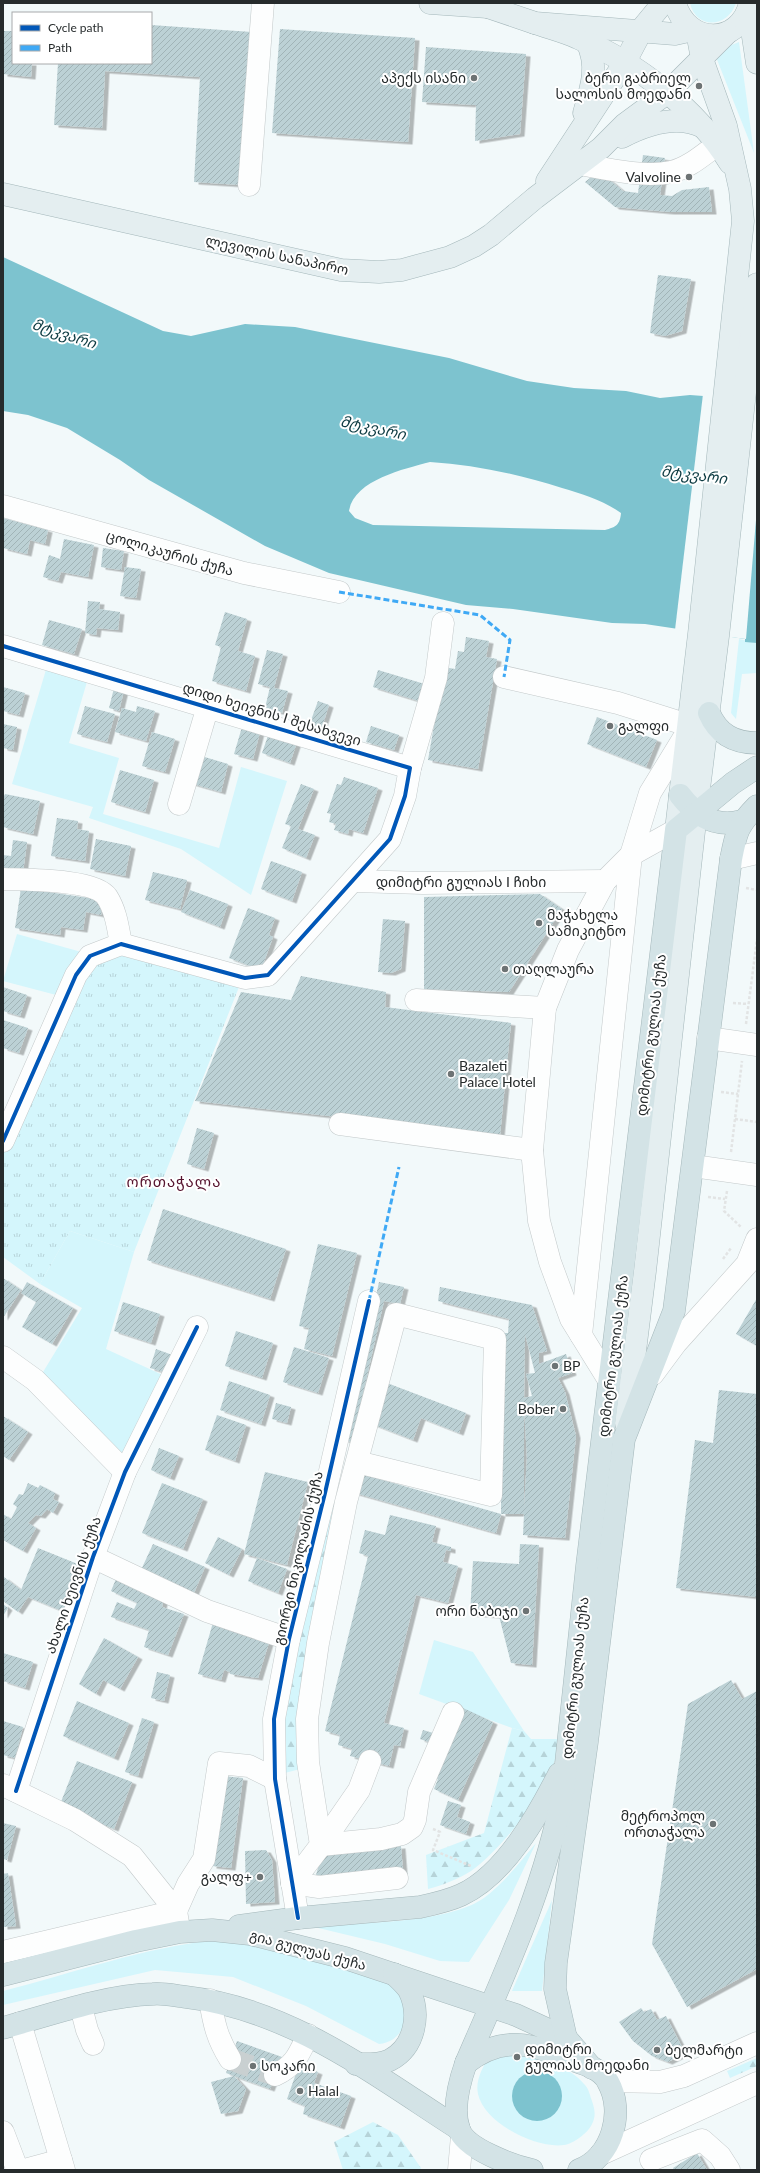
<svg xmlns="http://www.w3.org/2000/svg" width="760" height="2173" viewBox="0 0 760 2173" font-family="Lato,'Noto Sans Georgian',sans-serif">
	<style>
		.grass { fill: #d4f6fc }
		.forest { fill: url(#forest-firs) }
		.park { fill: url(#park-tufts) }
		.water { fill: #7dc3cf; fill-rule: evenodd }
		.pier { fill: #f2f9fa }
		.building { fill: url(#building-hatch); fill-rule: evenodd; filter: url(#shadow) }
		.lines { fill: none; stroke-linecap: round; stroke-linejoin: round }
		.minor-tunnel { stroke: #c9d0d1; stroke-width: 22; stroke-dasharray: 22 11; stroke-linecap: butt }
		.minor-casing { stroke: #c3c9ca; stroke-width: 23 }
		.major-casing { stroke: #a4b7ba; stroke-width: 23 }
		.highway-casing { stroke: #a4b7ba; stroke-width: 23 }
		.path { stroke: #e2e4e4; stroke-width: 2.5; stroke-dasharray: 3 2; stroke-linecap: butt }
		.minor { stroke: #fdfefe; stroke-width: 22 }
		.major { stroke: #e4eef0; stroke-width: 22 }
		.highway { stroke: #d3e3e6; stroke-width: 22 }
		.quiet { stroke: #3fa9f5; stroke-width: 3; stroke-dasharray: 6 3; stroke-linecap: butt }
		.cycleway-casing { stroke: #fff; stroke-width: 6 }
		.cycleway { stroke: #0057b8; stroke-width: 4 }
		.poi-dot { fill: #6d7374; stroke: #fff; stroke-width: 1.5 }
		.labels { text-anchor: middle; stroke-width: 4; stroke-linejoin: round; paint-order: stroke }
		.poi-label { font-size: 14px; fill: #262b2c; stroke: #fff; text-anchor: start }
		.street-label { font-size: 14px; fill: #262b2c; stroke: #fff }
		.water-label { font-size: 15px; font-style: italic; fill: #0d3b42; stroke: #fff }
		.neighbourhood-label { font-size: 15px; letter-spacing: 1px; fill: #56142f; stroke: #fff }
	</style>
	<defs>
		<pattern id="forest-firs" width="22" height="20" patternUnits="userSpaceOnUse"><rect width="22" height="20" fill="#d4f6fc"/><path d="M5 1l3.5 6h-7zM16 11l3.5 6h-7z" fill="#b6d3d8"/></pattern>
		<pattern id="park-tufts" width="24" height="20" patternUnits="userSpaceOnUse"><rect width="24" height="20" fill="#d4f6fc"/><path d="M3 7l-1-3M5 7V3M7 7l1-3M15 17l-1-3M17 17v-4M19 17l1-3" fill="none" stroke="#b6d3d8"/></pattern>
		<pattern id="building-hatch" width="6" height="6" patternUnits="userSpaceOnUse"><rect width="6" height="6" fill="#bcd1d5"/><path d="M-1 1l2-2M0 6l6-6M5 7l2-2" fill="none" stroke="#a1b4b7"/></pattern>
		<filter id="shadow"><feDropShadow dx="4.5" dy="2.5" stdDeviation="0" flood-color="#0004"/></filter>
	</defs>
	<rect width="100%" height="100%" fill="#f2f9fa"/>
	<!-- grass -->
	<g class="grass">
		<path d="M690 3H736C728 28 696 30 690 3Z"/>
		<polygon points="739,42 754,153 714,52"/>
		<polygon points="739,639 757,643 757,673 742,674 736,719 731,713"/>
		<polygon points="48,663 89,675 69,743 119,758 103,814 219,848 241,767 287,781 251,895 181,849 89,818 93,807 12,784"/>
		<polygon points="17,934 85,953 60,996 3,981"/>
		<polygon points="70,1231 134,1252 106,1349 167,1377 123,1457 40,1377 82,1308 40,1284"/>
		<polygon points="434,1640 473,1652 524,1731 512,1728 419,1694"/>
		<path d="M536 1843 509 1900 469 1962 440 1961 385 1944 310 1926C355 1923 447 1924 484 1898 504 1883 520 1862 536 1843Z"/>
		<polygon points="552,1900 542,1991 512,1991"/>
		<path d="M217 1940 257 1942 346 1968 396 1987 399 1990 408 2019C401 2032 396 2042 379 2044L306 2006 233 1977 155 1970 3 2005V1991C74 1973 144 1947 217 1940Z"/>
		<path d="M516 2049C538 2058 569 2065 585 2085 589 2089 590 2096 592 2101 595 2110 596 2116 592 2124 588 2133 573 2144 564 2145 536 2149 484 2123 478 2094 475 2080 483 2067 490 2055Z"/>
	</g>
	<!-- forest -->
	<g class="forest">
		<polygon points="331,1497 351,1502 304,1768 277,1775 278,1720"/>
		<path d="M512 1728 524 1731 531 1739H558C557 1746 557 1753 555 1760 545 1794 500 1851 471 1871 458 1879 443 1885 428 1889L426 1855 484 1833Z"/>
		<polygon points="757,2058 757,2066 730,2078 727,2071"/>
		<polygon points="373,2122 398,2135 421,2168 420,2170 343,2170 334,2142"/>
	</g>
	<!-- park -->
	<polygon class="park" points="122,951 241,982 134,1252 70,1231 40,1284 3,1257 3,1151 94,962"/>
	<!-- water -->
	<g class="water">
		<path d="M3 257 163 331 191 336 245 324 295 327 449 358 527 381 574 388 626 391 660 398 690 395 757 400V643L745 642V639L645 624 612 623 513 609 466 605 329 573 265 546 149 480 120 460 67 428 28 415 3 411ZM430 462C475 465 518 474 562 488 582 494 603 500 621 513 620 525 616 527 605 530L373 525 355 518 349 511C354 480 404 469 430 462Z"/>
		<circle cx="537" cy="2096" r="25"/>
	</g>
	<!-- pier -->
	<polygon class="pier" points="703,394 757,398 757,508 746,639 675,630"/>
	<!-- building -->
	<g class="building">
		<polygon points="151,25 252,32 242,185 194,182 200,77 105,71 102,128 54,125 58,63 151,63"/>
		<polygon points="280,29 415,38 408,142 272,133"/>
		<polygon points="4,31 13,31 13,63 32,63 31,77 3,74"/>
		<polygon points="426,47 526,54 520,134 475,141 476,105 422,102"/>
		<polygon points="643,155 665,158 660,195 672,196 682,190 709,187 712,212 670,212 615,207 585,182 599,171 623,191 638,193"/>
		<polygon points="658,275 691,279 682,331 665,336 650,333"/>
		<polygon points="3,518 48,530 45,544 30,540 27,554 3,548"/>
		<polygon points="64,539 94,545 88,577 61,572 58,581 43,577 49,555 60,559"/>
		<polygon points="103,548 124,551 121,570 101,567"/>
		<polygon points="125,567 141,569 136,598 120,596"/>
		<polygon points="88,601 100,602 99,609 120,612 118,630 97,628 96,635 85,633"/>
		<polygon points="225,612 247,619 238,651 255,656 246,691 212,681 221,647 215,645"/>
		<polygon points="49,620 82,629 74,654 42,645"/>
		<polygon points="466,637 489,641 486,657 497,659 478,769 428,760 444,667 455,669 458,651 464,652"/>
		<polygon points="267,650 283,654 274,688 288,691 282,713 265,708 270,687 258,684"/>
		<polygon points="378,670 428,685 422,702 373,687"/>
		<polygon points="3,687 25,693 19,715 3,711"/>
		<polygon points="114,688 124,690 119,711 109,708"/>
		<polygon points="318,701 329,705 322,727 310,723"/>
		<polygon points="85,706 115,714 107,742 77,734"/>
		<polygon points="137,706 155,711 146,741 115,732 122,708 136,712"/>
		<polygon points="597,717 657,740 646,767 587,744"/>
		<polygon points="3,724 17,727 13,750 3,748"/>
		<polygon points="371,726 399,735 394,750 366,742"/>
		<polygon points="242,727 260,732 253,759 234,754"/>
		<polygon points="270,730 298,739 290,763 262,753"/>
		<polygon points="152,732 175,739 165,772 142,766"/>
		<polygon points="198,755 228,764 221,792 190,783"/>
		<polygon points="120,770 154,780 145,812 111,802"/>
		<polygon points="344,777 378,788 363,833 349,829 348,834 334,830 336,824 329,822 331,814 327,813 337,784 341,785"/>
		<polygon points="301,784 314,789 298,829 315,835 306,858 282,848 291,826 285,824"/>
		<polygon points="5,794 40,801 33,834 3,827 3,798"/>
		<polygon points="57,818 78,821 77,829 89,831 85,861 51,856"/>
		<polygon points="96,839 131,846 125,876 90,869"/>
		<polygon points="13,840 27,842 23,872 3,869 3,855 11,856"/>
		<polygon points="271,861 302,872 292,901 261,889"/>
		<polygon points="153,872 187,880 180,909 145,900"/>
		<polygon points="21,888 103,900 101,915 86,912 83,930 61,927 60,935 15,928"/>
		<polygon points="190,890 228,904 220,927 181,912"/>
		<polygon points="540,894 562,909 509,992 424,989 424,897"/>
		<polygon points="248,908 275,918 269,935 273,937 261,970 229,958"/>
		<polygon points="383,919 405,921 401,969 391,973 378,972"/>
		<polygon points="301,976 386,992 385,1007 511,1023 500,1135 195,1101 241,992 291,1000"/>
		<polygon points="3,987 27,995 20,1016 3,1011"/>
		<polygon points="3,1020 28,1028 19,1053 3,1048"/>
		<polygon points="197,1128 214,1133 204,1169 187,1164"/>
		<polygon points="163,1209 286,1249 270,1299 147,1260"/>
		<polygon points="318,1244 357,1253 332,1356 304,1349 309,1328 299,1326"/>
		<polygon points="3,1278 21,1290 3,1318"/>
		<polygon points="27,1282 73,1308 52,1344 22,1327 36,1302 21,1293"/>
		<polygon points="379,1282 404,1287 400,1304 384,1301 352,1442 344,1440"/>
		<path d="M440 1287 532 1305 547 1351 539 1353V1364L566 1354 572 1373 558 1378 565 1392 576 1436 565 1538 523 1535 524 1514H501L502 1333H508L509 1319 438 1301ZM525 1334 535 1373 526 1374 532 1396 524 1398ZM524 1405 527 1458 524 1508Z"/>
		<polygon points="757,1298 757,1346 736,1334"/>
		<polygon points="123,1302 160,1314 151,1343 114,1331"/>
		<polygon points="236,1331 273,1343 262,1378 225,1366"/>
		<polygon points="294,1347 329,1358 318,1393 283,1382"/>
		<polygon points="156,1349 175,1356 170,1374 150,1368"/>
		<polygon points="229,1381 270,1395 261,1424 220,1410"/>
		<polygon points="387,1383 466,1413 459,1433 421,1418 413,1440 372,1424"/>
		<polygon points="719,1390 757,1394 757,1597 676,1588 695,1440 713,1443"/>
		<polygon points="276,1403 291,1407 287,1423 272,1419"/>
		<polygon points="217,1415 246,1425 235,1461 205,1450"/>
		<polygon points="3,1416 28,1432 9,1460 3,1456"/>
		<polygon points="159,1448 179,1456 170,1478 151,1470"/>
		<polygon points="362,1467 378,1471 376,1478 501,1514 496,1533 355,1493"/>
		<polygon points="265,1472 308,1482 287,1565 244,1554"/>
		<polygon points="28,1483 38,1488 40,1485 55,1493 53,1499 59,1502 53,1513 47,1509 41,1516 36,1515 28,1523 36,1528 23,1551 3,1540 3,1514 11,1519 17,1507 13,1504 19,1494 23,1495"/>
		<polygon points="162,1483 203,1499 183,1549 142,1533"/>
		<polygon points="390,1515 436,1526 432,1542 451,1547 451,1551 446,1550 443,1562 458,1566 448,1603 416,1595 384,1723 404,1728 400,1746 394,1745 389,1766 350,1756 352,1749 338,1745 340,1735 325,1731 368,1556 359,1553 365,1530 385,1535"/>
		<polygon points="218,1537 242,1549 229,1575 205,1563"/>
		<polygon points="153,1544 205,1567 194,1593 141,1570"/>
		<polygon points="520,1544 539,1545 532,1665 511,1663 499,1616 470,1614 473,1561 519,1564"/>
		<polygon points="38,1548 85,1567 67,1613 28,1597 18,1612 3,1601 4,1577 21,1590"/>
		<polygon points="257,1558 287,1569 278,1593 248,1581"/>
		<polygon points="118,1574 165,1594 162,1607 184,1614 168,1655 144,1647 149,1630 111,1617 117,1602 134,1609 137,1603 111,1591"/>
		<polygon points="3,1604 8,1608 3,1616"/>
		<polygon points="214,1619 240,1627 238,1634 247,1636 249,1629 271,1636 258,1678 230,1674 230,1672 224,1670 221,1680 198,1674"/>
		<polygon points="104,1638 138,1657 120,1689 103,1680 96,1694 79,1684"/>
		<polygon points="3,1653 33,1662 25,1688 3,1681"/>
		<polygon points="157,1672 170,1675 164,1701 151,1698"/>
		<polygon points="731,1680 742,1699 757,1691 757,1969 687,2007 652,1944 688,1704"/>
		<polygon points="77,1701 129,1723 114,1758 63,1736"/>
		<polygon points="463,1708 493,1722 458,1800 434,1789 438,1779 432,1776"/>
		<polygon points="142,1718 154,1722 138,1776 125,1772"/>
		<polygon points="3,1721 23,1727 15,1758 3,1755"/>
		<polygon points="423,1730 440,1735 437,1745 420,1739"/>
		<polygon points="77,1761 132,1782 114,1829 59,1807"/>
		<polygon points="223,1776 243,1778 231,1868 212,1866"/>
		<polygon points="448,1801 461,1805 457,1817 470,1822 466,1834 440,1825"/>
		<polygon points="3,1823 16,1826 7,1860 3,1859"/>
		<polygon points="401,1846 403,1872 330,1879 316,1875 322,1853"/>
		<polygon points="266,1850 272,1860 275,1902 246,1904 245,1851"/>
		<polygon points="8,1873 16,1926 3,1927 3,1874"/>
		<polygon points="641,2008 644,2012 651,2009 657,2020 666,2016 685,2053 668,2062 652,2056 633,2041 619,2022"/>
		<polygon points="237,2041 282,2057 270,2089 234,2076 246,2089 238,2111 221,2114 211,2082 234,2076 226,2073"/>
		<polygon points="299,2065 318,2072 314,2083 351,2096 340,2127 303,2114 305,2106 287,2099"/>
		<polygon points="697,2153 707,2170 674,2170 673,2168"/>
	</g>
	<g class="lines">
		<!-- minor-tunnel -->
		<polyline class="minor-tunnel" points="230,2059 275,2075"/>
		<defs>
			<g id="minor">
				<path d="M580 164C607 169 644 178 671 172 689 168 704 154 718 144"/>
				<polyline points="249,185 263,3"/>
				<polyline points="3,506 244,573 339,592"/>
				<polyline points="3,646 410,768"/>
				<polyline points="504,677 618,703 688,725"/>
				<polyline points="179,804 208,706"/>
				<polyline points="731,859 757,853"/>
				<path d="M3 879C25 880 95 879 107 897 116 911 118 928 121 944"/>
				<polyline points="354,881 423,883 605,881"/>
				<polyline points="416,1000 545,1008"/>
				<polyline points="708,1038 757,1045"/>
				<polyline points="340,1124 532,1150"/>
				<polyline points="3,1141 76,975 90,956 121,944 245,978 268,975 390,839 405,796 410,768 436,678 443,623"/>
				<polyline points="693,1166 757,1175"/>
				<polyline points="581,1335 631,855 650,793 688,731"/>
				<polyline points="3,1357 35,1380 125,1472"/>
				<polyline points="653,1374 676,1343 747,1264 757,1239"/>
				<polyline points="610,1382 571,1319 550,1262 539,1221 532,1150 545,1008 568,950 605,881 631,855 676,830"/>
				<polyline points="93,1557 207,1611 289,1639"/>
				<polyline points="3,1785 75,1820 132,1856 176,1911 178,1923"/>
				<polyline points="16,1791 93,1557 125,1472 197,1327"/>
				<polyline points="321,1845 381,1839 402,1834 412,1827 415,1820 419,1792 453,1713"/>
				<polyline points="321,1845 359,1790 370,1761"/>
				<polyline points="292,1883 321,1845 308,1762 307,1719 318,1643 346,1502 396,1314 495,1339 491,1495 357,1462"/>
				<polyline points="292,1883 319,1887 397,1878"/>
				<polyline points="298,1918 275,1779 274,1719 289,1639 325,1493 369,1301"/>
				<polyline points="3,1952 176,1911 188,1884 204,1859 219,1763 249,1766 275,1779"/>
				<path d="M210 2000C214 2024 217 2038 230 2059"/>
				<polyline points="81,2007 87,2030 93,2044"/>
				<polyline points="20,2023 64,2170"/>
				<path d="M275 2075C295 2066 299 2054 308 2035"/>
				<polyline points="608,2081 660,2082 684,2076 757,2043"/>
				<polyline points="3,2132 16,2166 19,2170 23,2170"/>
				<polyline points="601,2154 757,2083"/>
				<polyline points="651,2160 702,2140 720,2156 729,2170"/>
				<polyline points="24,2170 61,2160"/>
				<polyline points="459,2170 462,2136"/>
			</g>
			<g id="major">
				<polyline points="430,3 488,7 501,5"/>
				<path d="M675 3C687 46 740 46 750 3"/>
				<polyline points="488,7 535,23 675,34 693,30"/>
				<polyline points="749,10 757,63"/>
				<path d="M535 23C549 28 565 32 578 38 637 63 696 108 730 163"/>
				<path d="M584 113C591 89 599 66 587 42"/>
				<path d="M622 137C647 124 677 114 703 127"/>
				<polyline points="547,181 625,62 644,26 663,3"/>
				<polyline points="3,194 341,270 379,272 402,270 450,257 474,246 491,235 535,198 601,148 625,124 667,93 727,33"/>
				<polyline points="676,830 699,634 743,221 740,189 726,126 702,59 697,32"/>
				<polyline points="626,1423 645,1271 696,813 718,636 757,284"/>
			</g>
			<g id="highway">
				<path d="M709 713C718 734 734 743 757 743"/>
				<path d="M680 795C696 816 715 828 742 821"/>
				<path d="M239 1926 298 1918 420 1907C434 1904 448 1901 461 1895 505 1875 538 1815 559 1774"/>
				<polyline points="3,1975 136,1941 180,1932 212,1930 250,1934 345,1958 516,2015 566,2038 592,2068"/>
				<path d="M3 2028C49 2015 106 1995 153 1994 164 1993 176 1996 186 1997 290 2009 373 2074 459 2129"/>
				<path d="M566 2038 555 1989 556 1963 587 1742 624 1439 674 1311 731 859C736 833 737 826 757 806"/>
				<path d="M466 2063C504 2034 531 2044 572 2060 584 2064 602 2069 608 2082 625 2112 612 2157 579 2170"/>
				<path d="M356 2064C367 2064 380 2065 390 2060 415 2047 421 2014 409 1990 405 1984 399 1979 394 1974"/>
				<path d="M532 2170C514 2166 465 2149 459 2129 452 2109 459 2083 466 2063 504 1975 545 1887 563 1792L587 1566 676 830 733 783 757 767"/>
			</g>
		</defs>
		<!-- minor casing -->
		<use href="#minor" class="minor-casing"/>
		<!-- major casing -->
		<use href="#major" class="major-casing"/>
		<!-- highway casing -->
		<use href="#highway" class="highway-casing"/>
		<!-- path -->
		<g class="path">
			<polyline points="746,888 757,890"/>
			<polyline points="733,1003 748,1004"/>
			<polyline points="746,1024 757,939"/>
			<polyline points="721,1092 738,1094"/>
			<polyline points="735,1119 757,1122"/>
			<polyline points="731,1152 742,1061"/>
			<polyline points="727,1191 724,1211 742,1228"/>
			<polyline points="708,1197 725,1199"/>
			<polyline points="723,1259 731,1248"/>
			<polyline points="433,1829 440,1832 433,1850 471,1866"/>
		</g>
		<!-- minor -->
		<use href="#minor" class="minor"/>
		<!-- major -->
		<use href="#major" class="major"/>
		<!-- highway -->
		<use href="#highway" class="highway"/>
		<!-- quiet -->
		<g class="quiet">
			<polyline points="339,592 480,615 510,640 504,677"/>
			<polyline points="369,1301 399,1167"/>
		</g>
		<defs>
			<g id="cycleway">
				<polyline points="3,646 410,768 405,796 390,839 268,975 245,978 121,944 90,956 76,975 3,1141"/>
				<polyline points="16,1791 93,1557 125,1472 197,1327"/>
				<polyline points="298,1918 275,1779 274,1719 289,1639 325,1493 369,1301"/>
			</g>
		</defs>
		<!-- cycleway casing -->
		<use href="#cycleway" class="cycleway-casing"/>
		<!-- cycleway -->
		<use href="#cycleway" class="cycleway"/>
	</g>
	<!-- markers -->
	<g class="poi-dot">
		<circle cx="474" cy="78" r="4"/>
		<circle cx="699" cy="86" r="4"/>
		<circle cx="689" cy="177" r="4"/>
		<circle cx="610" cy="726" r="4"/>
		<circle cx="539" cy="923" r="4"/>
		<circle cx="505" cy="969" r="4"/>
		<circle cx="451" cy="1074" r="4"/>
		<circle cx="555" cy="1366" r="4"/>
		<circle cx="563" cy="1409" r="4"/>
		<circle cx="526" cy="1611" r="4"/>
		<circle cx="713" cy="1824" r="4"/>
		<circle cx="260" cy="1877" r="4"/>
		<circle cx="657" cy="2050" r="4"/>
		<circle cx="517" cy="2057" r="4"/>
		<circle cx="253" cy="2066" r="4"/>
		<circle cx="300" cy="2091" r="4"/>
	</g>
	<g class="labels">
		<!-- poi labels -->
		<g class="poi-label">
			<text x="466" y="83" text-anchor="end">აპექს ისანი</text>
			<text x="691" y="83" text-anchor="end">ბერი გაბრიელ<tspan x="691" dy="16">სალოსის მოედანი</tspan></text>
			<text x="681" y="182" text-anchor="end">Valvoline</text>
			<text x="618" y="731">გალფი</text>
			<text x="547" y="920">მაჭახელა<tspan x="547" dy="16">სამიკიტნო</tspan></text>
			<text x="513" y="974">თაღლაურა</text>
			<text x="459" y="1071">Bazaleti<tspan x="459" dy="16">Palace Hotel</tspan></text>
			<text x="563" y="1371">BP</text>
			<text x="555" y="1414" text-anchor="end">Bober</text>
			<text x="518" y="1616" text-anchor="end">ორი ნაბიჯი</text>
			<text x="705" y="1821" text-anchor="end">მეტროპოლ<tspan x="705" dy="16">ორთაჭალა</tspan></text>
			<text x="252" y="1882" text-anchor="end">გალფ+</text>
			<text x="525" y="2054">დიმიტრი<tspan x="525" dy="16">გულიას მოედანი</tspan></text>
			<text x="665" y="2055">ბელმარტი</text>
			<text x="261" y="2071">სოკარი</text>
			<text x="308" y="2096">Halal</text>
		</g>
		<!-- street labels -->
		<g class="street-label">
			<text transform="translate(277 255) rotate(12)" y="5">ლევილის სანაპირო</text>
			<text transform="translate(170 553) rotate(16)" y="5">ცოლიკაურის ქუჩა</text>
			<text transform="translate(272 714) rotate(17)" y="5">დიდი ხეივნის I შესახვევი</text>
			<text x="461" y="887">დიმიტრი გულიას I ჩიხი</text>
			<text transform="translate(651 1035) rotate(-83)" y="5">დიმიტრი გულიას ქუჩა</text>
			<text transform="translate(613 1356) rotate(-83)" y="5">დიმიტრი გულიას ქუჩა</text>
			<text transform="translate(298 1558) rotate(-77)" y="5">გიორგი ნიკოლაძის ქუჩა</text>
			<text transform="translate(73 1585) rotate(-71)" y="5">ახალი ხეივნის ქუჩა</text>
			<text transform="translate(575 1678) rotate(-84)" y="5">დიმიტრი გულიას ქუჩა</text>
			<text transform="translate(308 1950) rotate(15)" y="5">გია გულუას ქუჩა</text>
		</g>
		<!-- water labels -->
		<g class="water-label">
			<text transform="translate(64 334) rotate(18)" y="5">მტკვარი</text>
			<text transform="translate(373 428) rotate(12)" y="5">მტკვარი</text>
			<text transform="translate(694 475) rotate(7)" y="5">მტკვარი</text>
		</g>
		<!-- neighbourhood labels -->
		<g class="neighbourhood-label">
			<text x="174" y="1187">ორთაჭალა</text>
		</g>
	</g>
	<!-- border -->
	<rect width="760" height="2173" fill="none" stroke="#262b2c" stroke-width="8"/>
	<!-- legend -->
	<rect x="12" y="12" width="140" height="52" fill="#ffffff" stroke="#a8aaab"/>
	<rect x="20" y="25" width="20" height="6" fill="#0057b8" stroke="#a8aaab"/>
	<text x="48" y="32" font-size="12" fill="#262b2c">Cycle path</text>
	<rect x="20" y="45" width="20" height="6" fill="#3fa9f5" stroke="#a8aaab"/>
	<text x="48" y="52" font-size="12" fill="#262b2c">Path</text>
</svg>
